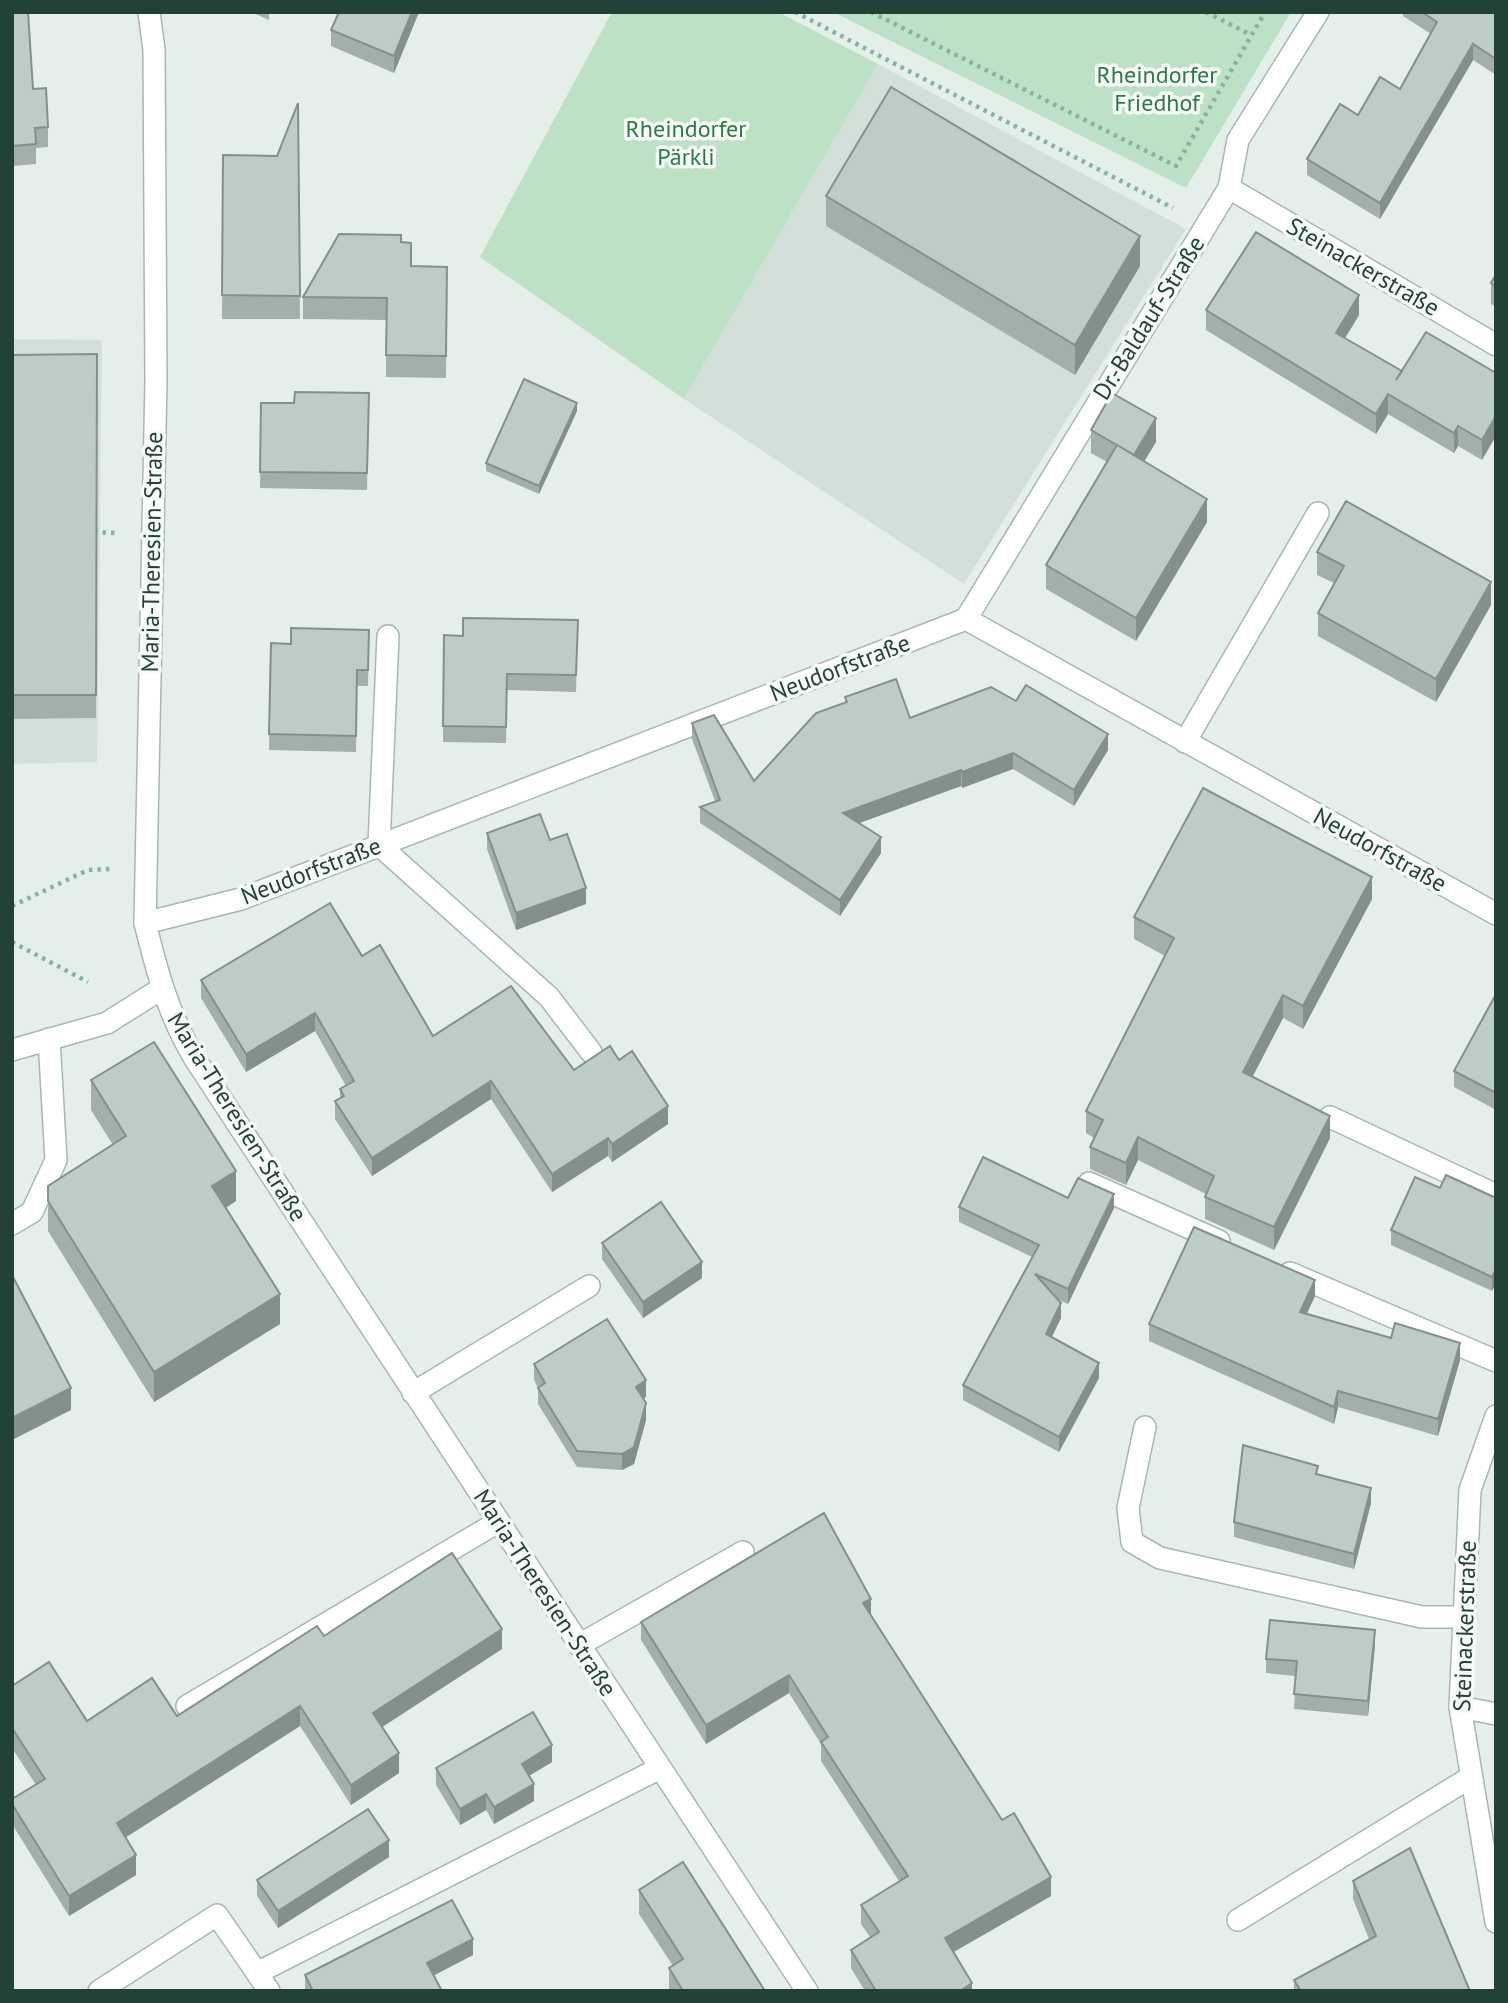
<svg xmlns="http://www.w3.org/2000/svg" width="1508" height="2003" viewBox="0 0 1508 2003" font-family="'PT Sans',sans-serif">
	<style>
		.built { fill: #d3dfd9 }
		.green { fill: #bde1c4 }
		.lines { fill: none; stroke-linecap: round; stroke-linejoin: round }
		.service-casing { stroke: #a7b8b1; stroke-width: 24 }
		.minor-casing { stroke: #a7b8b1; stroke-width: 24 }
		.path { stroke: #84b4a1; stroke-width: 4.5; stroke-dasharray: 3.5 5; stroke-linecap: butt }
		.service { stroke: #fff; stroke-width: 21 }
		.minor { stroke: #fff; stroke-width: 21 }
		.wall { fill: #a3b0a9 }
		.shaded-wall { fill: #84908a }
		.building { fill: #bdcdc5; stroke: #84908a; stroke-width: 2 }
		.labels { text-anchor: middle; stroke-width: 7; stroke-linejoin: round; paint-order: stroke }
		.park-label { font-size: 24px; fill: #2a7c44; stroke: #f6fbf8 }
		.street-label { font-size: 24px; fill: #234237; stroke: #f6fbf8 }
	</style>
	<rect width="100%" height="100%" fill="#e5efea"/>
	<!-- built -->
	<g class="built">
		<polygon points="878,64 1186,229 964,584 684,399"/>
		<polygon points="12,339 102,340 97,762 12,764"/>
	</g>
	<!-- green -->
	<g class="green">
		<polygon points="612,12 778,12 878,64 684,399 480,257"/>
		<polygon points="833,12 1291,12 1186,188"/>
	</g>
	<g class="lines">
		<defs>
			<g id="service">
				<polyline points="388,636 379,845 549,997 591,1052"/>
				<polyline points="1185,742 1318,513"/>
				<polyline points="1330,1117 1496,1195"/>
				<polyline points="1089,1183 1219,1241"/>
				<polyline points="12,1224 32,1212 56,1160 49,1039"/>
				<polyline points="1290,1273 1496,1361"/>
				<polyline points="413,1393 589,1286"/>
				<polyline points="1145,1427 1128,1508 1132,1542 1160,1558 1422,1617 1464,1617"/>
				<polyline points="579,1645 743,1552"/>
				<polyline points="187,1706 498,1522"/>
				<polyline points="1460,1707 1496,1714"/>
				<polyline points="1238,1920 1471,1777"/>
				<polyline points="257,1973 269,1991"/>
				<polyline points="99,1991 217,1915 257,1973 660,1768"/>
			</g>
			<g id="minor">
				<path d="M149 12 154 50 156 380 145 923C157 972 169 1016 195 1059L807 1991"/>
				<polyline points="1229,188 1496,345"/>
				<polyline points="966,619 1229,188 1238,140 1318,12"/>
				<polyline points="145,923 241,899 966,619 1496,914"/>
				<polyline points="12,1050 107,1023 161,989"/>
				<polyline points="1496,1416 1470,1490 1460,1707 1496,1922"/>
			</g>
		</defs>
		<!-- service casing -->
		<use href="#service" class="service-casing"/>
		<!-- minor casing -->
		<use href="#minor" class="minor-casing"/>
		<!-- path -->
		<g class="path">
			<polyline points="795,12 1173,208"/>
			<polyline points="871,12 1176,166 1265,12"/>
			<polyline points="1206,12 1251,35"/>
			<polyline points="94,532 116,533"/>
			<polyline points="12,906 88,870 112,869"/>
			<polyline points="12,942 88,982"/>
		</g>
		<!-- service -->
		<use href="#service" class="service"/>
		<!-- minor -->
		<use href="#minor" class="minor"/>
	</g>
	<!-- wall -->
	<g class="wall">
		<polygon points="12,12 33,89 48,127 48,147 36,148 36,164 12,166"/>
		<polygon points="251,12 269,12 269,20"/>
		<polygon points="419,12 394,73 331,46 331,30"/>
		<polygon points="1403,12 1496,12 1496,75 1473,60 1380,219 1307,175 1307,159 1358,115 1400,89 1431,34 1403,16"/>
		<polygon points="298,103 300,319 222,319 223,155 277,156"/>
		<polygon points="826,196 1140,266 1075,375 826,226"/>
		<polygon points="401,242 411,266 447,267 446,378 386,377 386,320 303,319 303,297"/>
		<polygon points="1496,274 1496,307 1491,304 1491,283"/>
		<polygon points="1206,310 1359,315 1345,338 1402,371 1496,373 1482,460 1458,446 1454,453 1388,414 1376,434 1206,330"/>
		<polygon points="97,354 96,718 12,719 12,355"/>
		<polygon points="369,393 367,490 260,488 261,403 294,403"/>
		<polygon points="577,411 539,494 486,471 486,463"/>
		<polygon points="1091,430 1156,442 1144,461 1207,522 1136,641 1046,589 1046,565 1107,462 1091,453"/>
		<polygon points="1317,552 1491,605 1436,702 1318,636 1318,613 1334,583 1317,575"/>
		<polygon points="578,620 576,692 507,690 506,743 443,742 444,635 463,636"/>
		<polygon points="369,630 368,686 357,686 356,752 269,750 271,643 291,644"/>
		<polygon points="845,697 910,718 1016,701 1108,750 1074,806 1013,769 962,788 961,786 859,823 881,853 840,916 700,823 700,807 715,801 692,739 692,723 754,781 845,703"/>
		<polygon points="487,833 550,840 586,904 516,930 487,849"/>
		<polygon points="1372,899 1303,1029 1283,1018 1252,1077 1330,1138 1274,1250 1205,1219 1205,1197 1206,1194 1138,1160 1126,1185 1090,1169 1090,1147 1094,1138 1086,1133 1086,1111 1165,956 1134,939 1134,917"/>
		<polygon points="362,956 433,1036 574,1070 619,1060 668,1124 612,1162 608,1156 552,1192 491,1099 372,1176 335,1119 335,1101 340,1098 340,1089 346,1086 315,1031 246,1072 201,998 201,980"/>
		<polygon points="1496,994 1496,1110 1454,1087 1454,1071"/>
		<polygon points="91,1080 236,1201 226,1208 280,1324 154,1402 48,1231 48,1186 113,1145 91,1110"/>
		<polygon points="1440,1188 1496,1198 1492,1291 1391,1245 1391,1230"/>
		<polygon points="1068,1198 1114,1208 1068,1304 1057,1299 1061,1318 1051,1337 1099,1378 1059,1452 963,1400 963,1385 1032,1257 959,1222 959,1207"/>
		<polygon points="602,1243 702,1278 643,1318 602,1259"/>
		<polygon points="1315,1296 1307,1313 1460,1360 1438,1436 1338,1407 1334,1424 1149,1341 1149,1324"/>
		<polygon points="534,1364 646,1397 643,1399 646,1420 634,1464 622,1470 577,1467 538,1404 538,1388 534,1380"/>
		<polygon points="1371,1503 1354,1569 1234,1537 1234,1522"/>
		<polygon points="871,1616 1051,1896 953,1952 972,1991 865,1991 851,1968 851,1950 870,1937 861,1924 861,1905 899,1881 821,1761 821,1744 789,1693 706,1744 641,1640 641,1622"/>
		<polygon points="324,1636 502,1649 382,1727 399,1773 351,1805 300,1726 126,1837 136,1875 69,1916 12,1824 12,1799 36,1785 12,1748 12,1686 87,1721 177,1716"/>
		<polygon points="1375,1645 1368,1716 1294,1709 1296,1676 1266,1673 1266,1659"/>
		<polygon points="552,1762 529,1776 534,1801 494,1824 486,1810 460,1825 436,1785 436,1768"/>
		<polygon points="389,1857 278,1928 257,1896 257,1880"/>
		<polygon points="1353,1881 1470,1991 1294,1991 1294,1980 1369,1939 1353,1899"/>
		<polygon points="639,1890 765,1991 669,1991 669,1968 673,1966 639,1914"/>
		<polygon points="473,1955 434,1975 442,1991 305,1991 305,1975"/>
	</g>
	<!-- shaded-wall -->
	<g class="shaded-wall">
		<polygon points="412,12 419,12 394,73 394,56"/>
		<polygon points="1473,44 1473,60 1380,219 1380,203"/>
		<polygon points="1140,236 1140,266 1075,375 1075,345"/>
		<polygon points="1359,295 1359,315 1336,353 1336,333"/>
		<polygon points="1388,394 1388,414 1376,434 1376,414"/>
		<polygon points="577,403 577,411 539,494 539,486"/>
		<polygon points="1496,416 1496,436 1482,460 1482,440"/>
		<polygon points="1156,418 1156,442 1134,478 1134,455"/>
		<polygon points="1458,426 1458,446 1454,453 1454,433"/>
		<polygon points="1207,499 1207,522 1136,641 1136,618"/>
		<polygon points="1491,582 1491,605 1436,702 1436,679"/>
		<polygon points="1108,734 1108,750 1074,806 1074,790"/>
		<polygon points="1013,753 1013,769 962,788 962,772"/>
		<polygon points="961,770 961,786 843,829 843,813"/>
		<polygon points="881,837 881,853 840,916 840,900"/>
		<polygon points="1372,877 1372,899 1303,1029 1303,1006"/>
		<polygon points="586,888 586,904 516,930 516,913"/>
		<polygon points="1283,995 1283,1018 1243,1095 1243,1072"/>
		<polygon points="315,1013 315,1031 246,1072 246,1054"/>
		<polygon points="491,1081 491,1099 372,1176 372,1158"/>
		<polygon points="668,1106 668,1124 612,1162 612,1144"/>
		<polygon points="1330,1116 1330,1138 1274,1250 1274,1227"/>
		<polygon points="1138,1137 1138,1160 1126,1185 1126,1163"/>
		<polygon points="608,1138 608,1156 552,1192 552,1174"/>
		<polygon points="236,1171 236,1201 212,1216 212,1186"/>
		<polygon points="1114,1194 1114,1208 1068,1304 1068,1289"/>
		<polygon points="702,1262 702,1278 643,1318 643,1302"/>
		<polygon points="1496,1269 1496,1284 1492,1291 1492,1277"/>
		<polygon points="1315,1280 1315,1296 1300,1328 1300,1312"/>
		<polygon points="280,1294 280,1324 154,1402 154,1372"/>
		<polygon points="1061,1303 1061,1318 1046,1349 1046,1334"/>
		<polygon points="1460,1343 1460,1360 1438,1436 1438,1419"/>
		<polygon points="1099,1363 1099,1378 1059,1452 1059,1437"/>
		<polygon points="646,1380 646,1397 636,1403 636,1387"/>
		<polygon points="71,1388 71,1410 12,1440 12,1418"/>
		<polygon points="1338,1391 1338,1407 1334,1424 1334,1407"/>
		<polygon points="646,1403 646,1420 634,1464 622,1470 622,1454"/>
		<polygon points="1371,1488 1371,1503 1354,1569 1354,1554"/>
		<polygon points="871,1599 871,1617 863,1603"/>
		<polygon points="502,1629 502,1649 373,1733 373,1713"/>
		<polygon points="1375,1630 1375,1645 1368,1716 1368,1701"/>
		<polygon points="789,1675 789,1693 706,1744 706,1725"/>
		<polygon points="300,1706 300,1726 117,1843 117,1823"/>
		<polygon points="552,1745 552,1762 522,1780 522,1764"/>
		<polygon points="399,1753 399,1773 351,1805 351,1785"/>
		<polygon points="534,1784 534,1801 494,1824 494,1807"/>
		<polygon points="486,1794 486,1810 460,1825 460,1809"/>
		<polygon points="389,1840 389,1857 278,1928 278,1911"/>
		<polygon points="136,1855 136,1875 69,1916 69,1896"/>
		<polygon points="1051,1877 1051,1896 945,1957 945,1938"/>
		<polygon points="473,1939 473,1955 427,1979 427,1963"/>
		<polygon points="972,1983 972,1991 960,1991"/>
	</g>
	<!-- building -->
	<g class="building">
		<polygon points="12,12 28,12 33,89 46,88 48,127 35,128 36,144 12,146"/>
		<polygon points="339,12 412,12 394,56 331,30"/>
		<polygon points="1422,12 1496,12 1496,59 1473,44 1380,203 1307,159 1340,104 1358,115 1380,77 1400,89 1437,22"/>
		<polygon points="891,87 1140,236 1075,345 826,196"/>
		<polygon points="298,103 300,296 222,295 223,155 277,156"/>
		<polygon points="1256,232 1359,295 1336,333 1402,371 1396,380 1426,332 1496,373 1496,416 1482,440 1458,426 1454,433 1388,394 1376,414 1206,310"/>
		<polygon points="339,234 401,235 401,242 411,243 411,266 447,267 446,356 386,355 387,298 303,297"/>
		<polygon points="1496,274 1496,286 1491,283"/>
		<polygon points="97,354 96,695 12,695 12,355"/>
		<polygon points="524,379 577,403 539,486 486,463"/>
		<polygon points="295,392 369,393 367,473 260,472 261,403 294,403"/>
		<polygon points="1112,393 1156,418 1134,455 1091,430"/>
		<polygon points="1117,445 1207,499 1136,618 1046,565"/>
		<polygon points="1346,501 1491,582 1436,679 1318,613 1344,566 1317,552"/>
		<polygon points="463,618 578,620 576,675 507,674 506,727 443,726 444,635 463,636"/>
		<polygon points="291,628 369,630 368,670 357,670 356,736 269,734 271,643 291,644"/>
		<polygon points="896,679 910,718 991,687 1016,701 1026,685 1108,734 1074,790 1013,753 962,772 961,770 843,813 881,837 840,900 700,807 720,800 692,723 714,715 754,781 816,713 847,702 845,697"/>
		<polygon points="1203,788 1372,877 1303,1006 1283,995 1243,1072 1330,1116 1274,1227 1205,1197 1214,1176 1138,1137 1126,1163 1090,1147 1103,1120 1086,1111 1174,938 1134,917"/>
		<polygon points="540,814 550,840 567,834 586,888 516,913 487,833"/>
		<polygon points="330,903 362,956 380,945 433,1036 511,986 574,1070 610,1046 619,1060 632,1051 668,1106 612,1144 608,1138 552,1174 491,1081 372,1158 335,1101 344,1096 340,1089 354,1081 315,1013 246,1054 201,980"/>
		<polygon points="1496,994 1496,1093 1454,1071"/>
		<polygon points="154,1042 236,1171 212,1186 280,1294 154,1372 48,1201 48,1186 126,1136 91,1080"/>
		<polygon points="983,1157 1068,1198 1078,1178 1114,1194 1068,1289 1035,1274 1061,1303 1046,1334 1099,1363 1059,1437 963,1385 1039,1245 959,1207"/>
		<polygon points="1446,1175 1496,1198 1496,1269 1492,1277 1391,1230 1415,1177 1440,1188"/>
		<polygon points="661,1202 702,1262 643,1302 602,1243"/>
		<polygon points="1194,1227 1315,1280 1300,1312 1391,1338 1395,1323 1460,1343 1438,1419 1338,1391 1334,1407 1149,1324"/>
		<polygon points="12,1275 71,1388 12,1418"/>
		<polygon points="607,1319 646,1380 636,1387 646,1403 634,1447 622,1454 577,1451 538,1388 545,1383 534,1364"/>
		<polygon points="1243,1445 1318,1466 1316,1474 1371,1488 1354,1554 1234,1522"/>
		<polygon points="824,1513 871,1599 863,1603 1002,1820 1014,1813 1051,1877 945,1938 972,1983 960,1991 876,1991 851,1950 879,1932 861,1905 908,1876 821,1742 828,1737 789,1675 706,1725 641,1622"/>
		<polygon points="452,1553 502,1629 373,1713 399,1753 351,1785 300,1706 117,1823 136,1855 69,1896 12,1804 12,1799 45,1779 12,1728 12,1686 49,1662 87,1721 152,1678 177,1716 317,1626 324,1636"/>
		<polygon points="1270,1620 1375,1630 1368,1701 1294,1694 1297,1661 1266,1659"/>
		<polygon points="533,1712 552,1745 522,1764 534,1784 494,1807 486,1794 460,1809 436,1768"/>
		<polygon points="368,1809 389,1840 278,1911 257,1880"/>
		<polygon points="1410,1848 1470,1991 1301,1991 1294,1980 1376,1936 1353,1881"/>
		<polygon points="683,1862 765,1991 683,1991 669,1968 683,1959 639,1890"/>
		<polygon points="452,1900 473,1939 427,1963 442,1991 313,1991 305,1975"/>
	</g>
	<g class="labels">
		<!-- park labels -->
		<g class="park-label">
			<text x="1157" y="83">Rheindorfer<tspan x="1157" dy="28">Friedhof</tspan></text>
			<text x="686" y="137">Rheindorfer<tspan x="686" dy="28">Pärkli</tspan></text>
		</g>
		<!-- street labels -->
		<g class="street-label">
			<text transform="translate(1363 267) rotate(30)" y="8">Steinackerstraße</text>
			<text transform="translate(1149 318) rotate(-58)" y="8">Dr.-Baldauf-Straße</text>
			<text transform="translate(152 552) rotate(-89)" y="8">Maria-Theresien-Straße</text>
			<text transform="translate(840 668) rotate(-21)" y="8">Neudorfstraße</text>
			<text transform="translate(1380 850) rotate(29)" y="8">Neudorfstraße</text>
			<text transform="translate(311 871) rotate(-21)" y="8">Neudorfstraße</text>
			<text transform="translate(237 1117) rotate(58)" y="8">Maria-Theresien-Straße</text>
			<text transform="translate(545 1593) rotate(57)" y="8">Maria-Theresien-Straße</text>
			<text transform="translate(1465 1626) rotate(-88)" y="8">Steinackerstraße</text>
		</g>
	</g>
	<!-- border -->
	<rect width="1508" height="2003" fill="none" stroke="#234237" stroke-width="28"/>
</svg>
